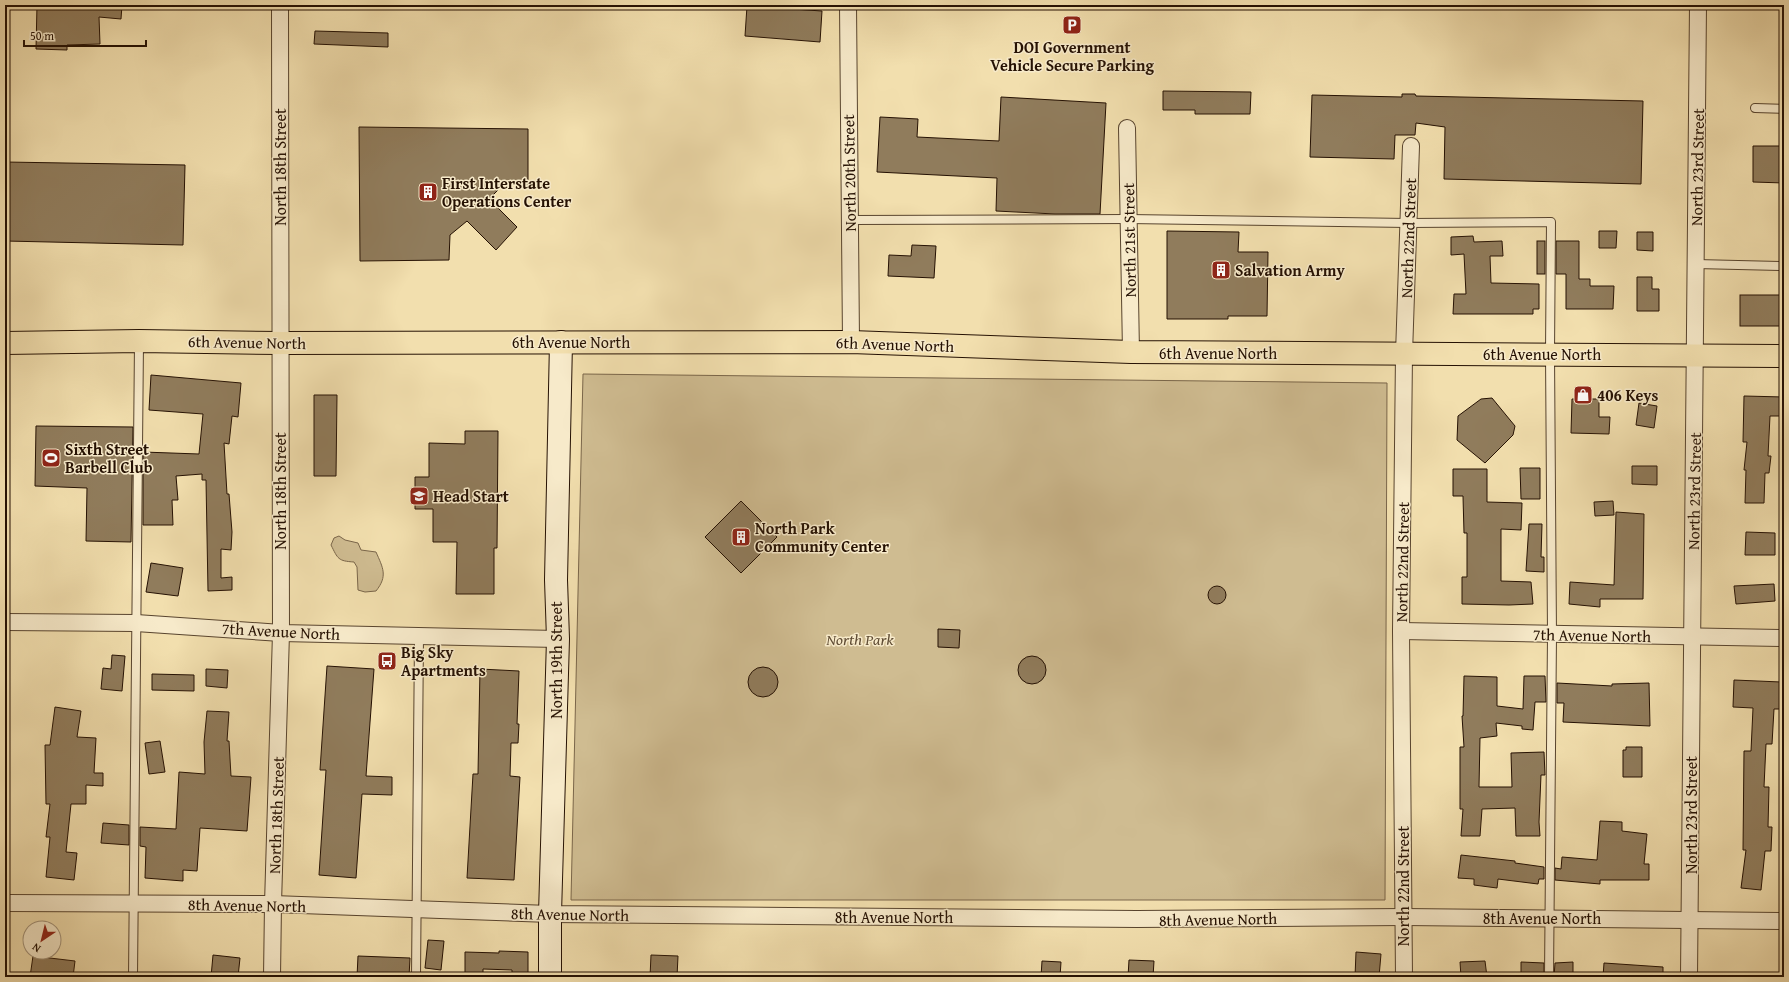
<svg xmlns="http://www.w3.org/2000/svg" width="1789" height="982" viewBox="0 0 1789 982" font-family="'Gentium Book Plus',serif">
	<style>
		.green { fill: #cfbc91; stroke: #7a664a }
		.building { fill: #907c5c; stroke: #251103 }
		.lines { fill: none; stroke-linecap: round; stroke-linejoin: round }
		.lane-casing { stroke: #58442e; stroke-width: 10 }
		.street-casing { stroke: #58442e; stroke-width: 18 }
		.secondary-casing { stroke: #251103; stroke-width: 24 }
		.primary-casing { stroke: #251103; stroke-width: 24 }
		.lane { stroke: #f7eaca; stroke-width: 8 }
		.street { stroke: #f7eaca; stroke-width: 16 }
		.secondary { stroke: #f7eaca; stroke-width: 22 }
		.primary { stroke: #f2dfae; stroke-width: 22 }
		.labels { text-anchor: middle; stroke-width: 3; stroke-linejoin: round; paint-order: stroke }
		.poi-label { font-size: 16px; font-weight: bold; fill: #251103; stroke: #f7eaca; text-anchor: start }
		.street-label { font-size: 16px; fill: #251103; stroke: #f7eaca }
		.park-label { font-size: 16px; font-style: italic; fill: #604d35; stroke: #f7eaca }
	</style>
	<rect width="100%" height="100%" fill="#f2dfae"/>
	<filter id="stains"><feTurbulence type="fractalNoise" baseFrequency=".005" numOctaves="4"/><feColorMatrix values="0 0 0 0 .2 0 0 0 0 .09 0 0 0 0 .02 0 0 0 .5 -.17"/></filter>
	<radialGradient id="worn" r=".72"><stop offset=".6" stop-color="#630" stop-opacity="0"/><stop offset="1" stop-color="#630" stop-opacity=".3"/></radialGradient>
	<!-- green -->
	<g class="green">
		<polygon points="583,374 1387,383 1385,900 571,900"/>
		<path d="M339 536 345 540 358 543 361 550 376 552C383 568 388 576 376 591L365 592 358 590 357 567 354 562C338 561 338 559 331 545L334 538Z"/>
	</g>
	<!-- building -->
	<g class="building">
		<polygon points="37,5 122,5 121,19 99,17 100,44 67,45 67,50 36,49"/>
		<polygon points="747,6 822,11 820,42 745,36"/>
		<polygon points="315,31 388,33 388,47 314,44"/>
		<polygon points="1163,91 1251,92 1250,114 1195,114 1195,110 1163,110"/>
		<polygon points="1402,94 1415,94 1416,96 1643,101 1641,184 1444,179 1445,127 1416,123 1415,135 1395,135 1394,159 1310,157 1312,95 1402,97"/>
		<polygon points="1001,97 1106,103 1100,214 1055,214 996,211 997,178 877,172 880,117 918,119 917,137 999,141"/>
		<polygon points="359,127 528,129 528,184 505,183 489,199 517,227 496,250 467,221 450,235 449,260 360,261"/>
		<polygon points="1753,146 1784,146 1784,183 1753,182"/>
		<polygon points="5,162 185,165 183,245 5,241"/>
		<polygon points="1167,231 1239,232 1238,252 1268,252 1267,316 1228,316 1228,319 1167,319"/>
		<polygon points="1599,231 1617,231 1616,248 1599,248"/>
		<polygon points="1637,232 1653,232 1653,251 1637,250"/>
		<polygon points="1473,236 1474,242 1502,241 1503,256 1490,256 1491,283 1539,284 1539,309 1533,309 1533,314 1453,314 1454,294 1466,294 1464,254 1451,255 1451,237"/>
		<rect x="1537" y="241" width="8" height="33"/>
		<polygon points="1556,241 1579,241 1579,279 1590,279 1590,286 1614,286 1613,309 1566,309 1566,274 1556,274"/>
		<polygon points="912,245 936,246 934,278 888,276 889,255 911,256"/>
		<polygon points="1637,277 1652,277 1652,289 1659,289 1659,311 1637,311"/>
		<rect x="1740" y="295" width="44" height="31"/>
		<polygon points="151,375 241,383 238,417 232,416 229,444 224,443 227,494 229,494 232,532 231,550 221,549 221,578 232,577 232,590 208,591 206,480 202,480 202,474 176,476 178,500 172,500 173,525 143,525 143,452 199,454 203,414 149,410"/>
		<polygon points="314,395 337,395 336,476 314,476"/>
		<polygon points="1744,396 1784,397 1784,416 1770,416 1768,456 1771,456 1769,473 1765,473 1764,503 1745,503 1746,470 1744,470 1747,442 1743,442"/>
		<polygon points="1492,398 1515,426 1513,435 1485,463 1457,440 1458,416 1481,399"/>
		<polygon points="1572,399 1599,399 1599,417 1610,417 1609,434 1571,433"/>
		<polygon points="1639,403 1657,406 1654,428 1636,425"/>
		<polygon points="36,426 133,427 131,542 86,541 87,488 35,486"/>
		<polygon points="465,431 498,431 497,548 494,548 494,594 456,594 457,542 433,542 433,509 415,509 415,477 429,477 429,443 465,444"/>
		<polygon points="1632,466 1657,466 1657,485 1632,484"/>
		<polygon points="1520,468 1540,468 1540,499 1521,499"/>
		<polygon points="1453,469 1487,469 1487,502 1522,503 1521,530 1501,529 1501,581 1531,582 1533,604 1509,605 1462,604 1462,577 1467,577 1467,533 1464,533 1463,496 1453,496"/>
		<polygon points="741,501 777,537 741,573 705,537"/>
		<polygon points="1613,501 1614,515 1595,516 1594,502"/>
		<polygon points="1616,512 1644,514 1643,599 1600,599 1600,607 1569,604 1570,582 1614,585"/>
		<polygon points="1529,524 1542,524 1541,557 1544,557 1544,572 1526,571"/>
		<polygon points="1746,532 1775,533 1775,555 1745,555"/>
		<polygon points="151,563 183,568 178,596 146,592"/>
		<polygon points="1774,584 1775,601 1736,604 1734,586"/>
		<circle cx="1217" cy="595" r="9"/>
		<polygon points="938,629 960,630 959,648 938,647"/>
		<polygon points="112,655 125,656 122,691 101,689 103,668 111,669"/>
		<circle cx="1032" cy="670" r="14"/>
		<polygon points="327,666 374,669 366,776 392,777 392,795 362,794 356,878 319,875 326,770 320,770"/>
		<circle cx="763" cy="682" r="15"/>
		<polygon points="206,669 228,670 227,688 206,686"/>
		<polygon points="480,669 519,671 517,724 519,724 518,743 511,743 510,776 520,777 514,880 467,878 473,774 478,774"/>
		<polygon points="152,674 194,675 194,691 152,690"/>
		<polygon points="1464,676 1497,677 1497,706 1523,709 1524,676 1545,676 1546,702 1535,702 1533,730 1522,729 1522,726 1496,723 1497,736 1480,738 1479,787 1512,787 1511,753 1544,752 1545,775 1541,775 1539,822 1540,836 1516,836 1515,808 1482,809 1480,836 1461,836 1463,809 1460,809 1460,747 1464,747 1462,716 1463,716"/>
		<polygon points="1734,680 1781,682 1781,684 1784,686 1784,702 1781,700 1780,709 1774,709 1772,744 1766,744 1764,787 1769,787 1768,827 1772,827 1771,851 1765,851 1761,890 1741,888 1746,850 1743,850 1744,751 1751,751 1753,708 1733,707"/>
		<polygon points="1557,683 1612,686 1612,684 1649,683 1650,726 1563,722 1564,703 1557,703"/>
		<polygon points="55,707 81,711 77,737 96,738 94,773 103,773 103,786 86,785 86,804 71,804 66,852 77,853 74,880 46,877 50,837 46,837 50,804 46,804 45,745 50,745"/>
		<polygon points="207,711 229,712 227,741 229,741 231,776 251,777 247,831 200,828 197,871 183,870 183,881 145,878 146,847 140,846 140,827 176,829 179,772 205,774 204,742"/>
		<polygon points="160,741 165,772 149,774 145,743"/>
		<polygon points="1626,747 1642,747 1642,777 1623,777 1623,750 1626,750"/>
		<polygon points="1600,821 1622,822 1622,831 1647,834 1644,864 1649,864 1649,880 1600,880 1600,884 1555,880 1555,868 1561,869 1562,857 1597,860"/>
		<polygon points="103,823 129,825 129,845 101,843"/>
		<polygon points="1461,855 1515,861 1515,863 1544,867 1544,879 1539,879 1538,884 1498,879 1497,888 1474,885 1474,879 1458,878"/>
		<polygon points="428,940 444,941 441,970 425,968"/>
		<polygon points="499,951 528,952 528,977 512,977 512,970 483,969 483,976 465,976 465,952 499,953"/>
		<polygon points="1356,952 1381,954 1379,977 1355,977"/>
		<polygon points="213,955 240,958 238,977 211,977"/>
		<polygon points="651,955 678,956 677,977 650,977"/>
		<polygon points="33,956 75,961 73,977 30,977"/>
		<polygon points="358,956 410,958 409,977 357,977"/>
		<polygon points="1129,960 1154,961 1153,977 1128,977"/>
		<polygon points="1042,961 1061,962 1060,977 1041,977"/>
		<polygon points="1485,961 1487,977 1461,977 1460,962"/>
		<polygon points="1521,962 1544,963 1544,977 1521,977"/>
		<polygon points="1573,962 1573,977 1554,977 1555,963"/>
		<polygon points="1604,963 1663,967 1663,977 1603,977"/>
	</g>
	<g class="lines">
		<defs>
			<g id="lane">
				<polyline points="1755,108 1784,109"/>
				<polyline points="850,220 1128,219 1408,223 1551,222 1550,354 1552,635 1549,977"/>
				<polyline points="1696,264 1784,266"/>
				<polyline points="133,977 139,342"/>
				<polyline points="416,977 419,636"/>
			</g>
			<g id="street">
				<polyline points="848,5 851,342"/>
				<polyline points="1127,128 1131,352"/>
				<polyline points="5,622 136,623 281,633 558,639"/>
				<polyline points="1401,631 1784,638"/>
				<polyline points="5,903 273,904 550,914 1137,919 1404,917 1784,921"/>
				<polyline points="272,977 273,904 281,633 280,5"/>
				<polyline points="1404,977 1401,631 1404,354 1411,146"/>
				<polyline points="1689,977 1698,5"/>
			</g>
			<polyline id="secondary" points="550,977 550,914 558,639 556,580 561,342"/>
			<polyline id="primary" points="5,343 139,341 280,343 851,342 1131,352 1784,356"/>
		</defs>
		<!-- lane casing -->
		<use href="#lane" class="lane-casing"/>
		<!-- street casing -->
		<use href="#street" class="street-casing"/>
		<!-- secondary casing -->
		<use href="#secondary" class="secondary-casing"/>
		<!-- primary casing -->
		<use href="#primary" class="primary-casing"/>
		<!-- lane -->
		<use href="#lane" class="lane"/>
		<!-- street -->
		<use href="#street" class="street"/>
		<!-- secondary -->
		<use href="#secondary" class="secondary"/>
		<!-- primary -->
		<use href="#primary" class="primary"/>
	</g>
	<!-- icons -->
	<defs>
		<symbol id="parking-square" viewBox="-11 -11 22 22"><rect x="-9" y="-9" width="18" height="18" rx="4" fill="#8f2418" stroke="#f7eaca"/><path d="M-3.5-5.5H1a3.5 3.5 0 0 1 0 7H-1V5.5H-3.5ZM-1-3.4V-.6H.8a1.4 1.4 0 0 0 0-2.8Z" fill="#fff"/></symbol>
		<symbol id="building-square" viewBox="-11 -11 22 22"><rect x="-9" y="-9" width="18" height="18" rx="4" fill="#8f2418" stroke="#f7eaca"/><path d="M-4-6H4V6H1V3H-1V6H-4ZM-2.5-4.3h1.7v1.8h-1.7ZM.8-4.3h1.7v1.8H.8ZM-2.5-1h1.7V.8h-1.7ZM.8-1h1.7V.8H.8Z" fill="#fff"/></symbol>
		<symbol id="shop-square" viewBox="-11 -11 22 22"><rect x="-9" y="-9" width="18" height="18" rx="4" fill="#8f2418" stroke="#f7eaca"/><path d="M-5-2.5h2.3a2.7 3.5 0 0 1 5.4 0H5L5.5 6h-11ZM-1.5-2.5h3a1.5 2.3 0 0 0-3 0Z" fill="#fff"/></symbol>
		<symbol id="stadium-square" viewBox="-11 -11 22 22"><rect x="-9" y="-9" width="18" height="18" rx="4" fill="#8f2418" stroke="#f7eaca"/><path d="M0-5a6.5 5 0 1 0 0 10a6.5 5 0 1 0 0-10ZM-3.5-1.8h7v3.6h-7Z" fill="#fff"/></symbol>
		<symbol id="school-square" viewBox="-11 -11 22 22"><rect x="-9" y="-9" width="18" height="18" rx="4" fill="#8f2418" stroke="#f7eaca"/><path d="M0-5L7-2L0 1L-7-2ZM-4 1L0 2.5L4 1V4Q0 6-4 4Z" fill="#fff"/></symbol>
		<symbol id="bus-square" viewBox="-11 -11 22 22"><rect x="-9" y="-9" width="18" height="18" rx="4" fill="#8f2418" stroke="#f7eaca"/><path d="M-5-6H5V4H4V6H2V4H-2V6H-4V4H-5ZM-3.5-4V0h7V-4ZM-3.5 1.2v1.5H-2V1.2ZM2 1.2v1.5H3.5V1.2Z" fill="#fff"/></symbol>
	</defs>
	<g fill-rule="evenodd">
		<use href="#parking-square" x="1061" y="14" width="22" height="22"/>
		<use href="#building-square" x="417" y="181" width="22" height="22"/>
		<use href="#building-square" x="1210" y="259" width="22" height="22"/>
		<use href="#shop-square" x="1572" y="384" width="22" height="22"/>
		<use href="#stadium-square" x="40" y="447" width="22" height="22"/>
		<use href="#school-square" x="408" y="485" width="22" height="22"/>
		<use href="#building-square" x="730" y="526" width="22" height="22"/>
		<use href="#bus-square" x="376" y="650" width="22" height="22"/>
	</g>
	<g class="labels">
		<!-- poi labels -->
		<g class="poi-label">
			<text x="1072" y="53" text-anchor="middle">DOI Government<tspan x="1072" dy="18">Vehicle Secure Parking</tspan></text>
			<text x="442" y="189">First Interstate<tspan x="442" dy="18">Operations Center</tspan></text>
			<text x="1235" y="276">Salvation Army</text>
			<text x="1597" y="401">406 Keys</text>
			<text x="65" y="455">Sixth Street<tspan x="65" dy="18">Barbell Club</tspan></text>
			<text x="433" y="502">Head Start</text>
			<text x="755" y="534">North Park<tspan x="755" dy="18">Community Center</tspan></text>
			<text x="401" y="658">Big Sky<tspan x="401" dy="18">Apartments</tspan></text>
		</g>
		<!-- street labels -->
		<g class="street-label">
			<text transform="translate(280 167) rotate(-90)" y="6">North 18th Street</text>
			<text transform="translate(1697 167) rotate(-89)" y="6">North 23rd Street</text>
			<text transform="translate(849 173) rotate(-91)" y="6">North 20th Street</text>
			<text transform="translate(1408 238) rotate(-88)" y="6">North 22nd Street</text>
			<text transform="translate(1129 240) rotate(-91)" y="6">North 21st Street</text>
			<text transform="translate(247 342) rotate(1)" y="6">6th Avenue North</text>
			<text x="571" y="348">6th Avenue North</text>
			<text transform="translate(895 344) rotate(2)" y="6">6th Avenue North</text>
			<text x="1218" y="359">6th Avenue North</text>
			<text x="1542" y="360">6th Avenue North</text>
			<text transform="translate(280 491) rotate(-90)" y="6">North 18th Street</text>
			<text transform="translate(1694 491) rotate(-89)" y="6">North 23rd Street</text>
			<text transform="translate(1402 562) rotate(-89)" y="6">North 22nd Street</text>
			<text transform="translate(281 631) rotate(3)" y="6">7th Avenue North</text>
			<text transform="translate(1592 635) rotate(1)" y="6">7th Avenue North</text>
			<text transform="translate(556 660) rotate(-90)" y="6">North 19th Street</text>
			<text transform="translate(276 815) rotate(-88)" y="6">North 18th Street</text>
			<text transform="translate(1691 815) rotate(-90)" y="6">North 23rd Street</text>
			<text transform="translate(1403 886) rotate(-90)" y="6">North 22nd Street</text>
			<text transform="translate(247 905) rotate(1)" y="6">8th Avenue North</text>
			<text transform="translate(570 914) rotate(1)" y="6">8th Avenue North</text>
			<text x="894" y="923">8th Avenue North</text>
			<text x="1542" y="924">8th Avenue North</text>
			<text transform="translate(1218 919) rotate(-1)" y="6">8th Avenue North</text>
		</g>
		<!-- park labels -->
		<g class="park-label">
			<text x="860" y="645">North Park</text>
		</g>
	</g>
	<!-- margin -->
	<rect width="1789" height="982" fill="none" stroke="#f2dfae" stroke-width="20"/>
	<rect x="6" y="6" width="1777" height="970" fill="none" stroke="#251103" stroke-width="2"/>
	<rect x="10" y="10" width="1769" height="962" fill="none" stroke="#251103"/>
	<!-- north arrow -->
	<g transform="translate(42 940) rotate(215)"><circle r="19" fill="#f7eaca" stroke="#a3937a"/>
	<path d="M0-3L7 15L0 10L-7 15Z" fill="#8f2418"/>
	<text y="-6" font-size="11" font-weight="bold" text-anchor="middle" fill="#251103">N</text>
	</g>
	<!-- scale -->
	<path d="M24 40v6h122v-6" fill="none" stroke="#251103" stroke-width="2"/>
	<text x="30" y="40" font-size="12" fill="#251103" stroke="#f7eaca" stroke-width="3" paint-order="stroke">50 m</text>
	<rect width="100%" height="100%" filter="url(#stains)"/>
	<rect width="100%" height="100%" fill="url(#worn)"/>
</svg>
